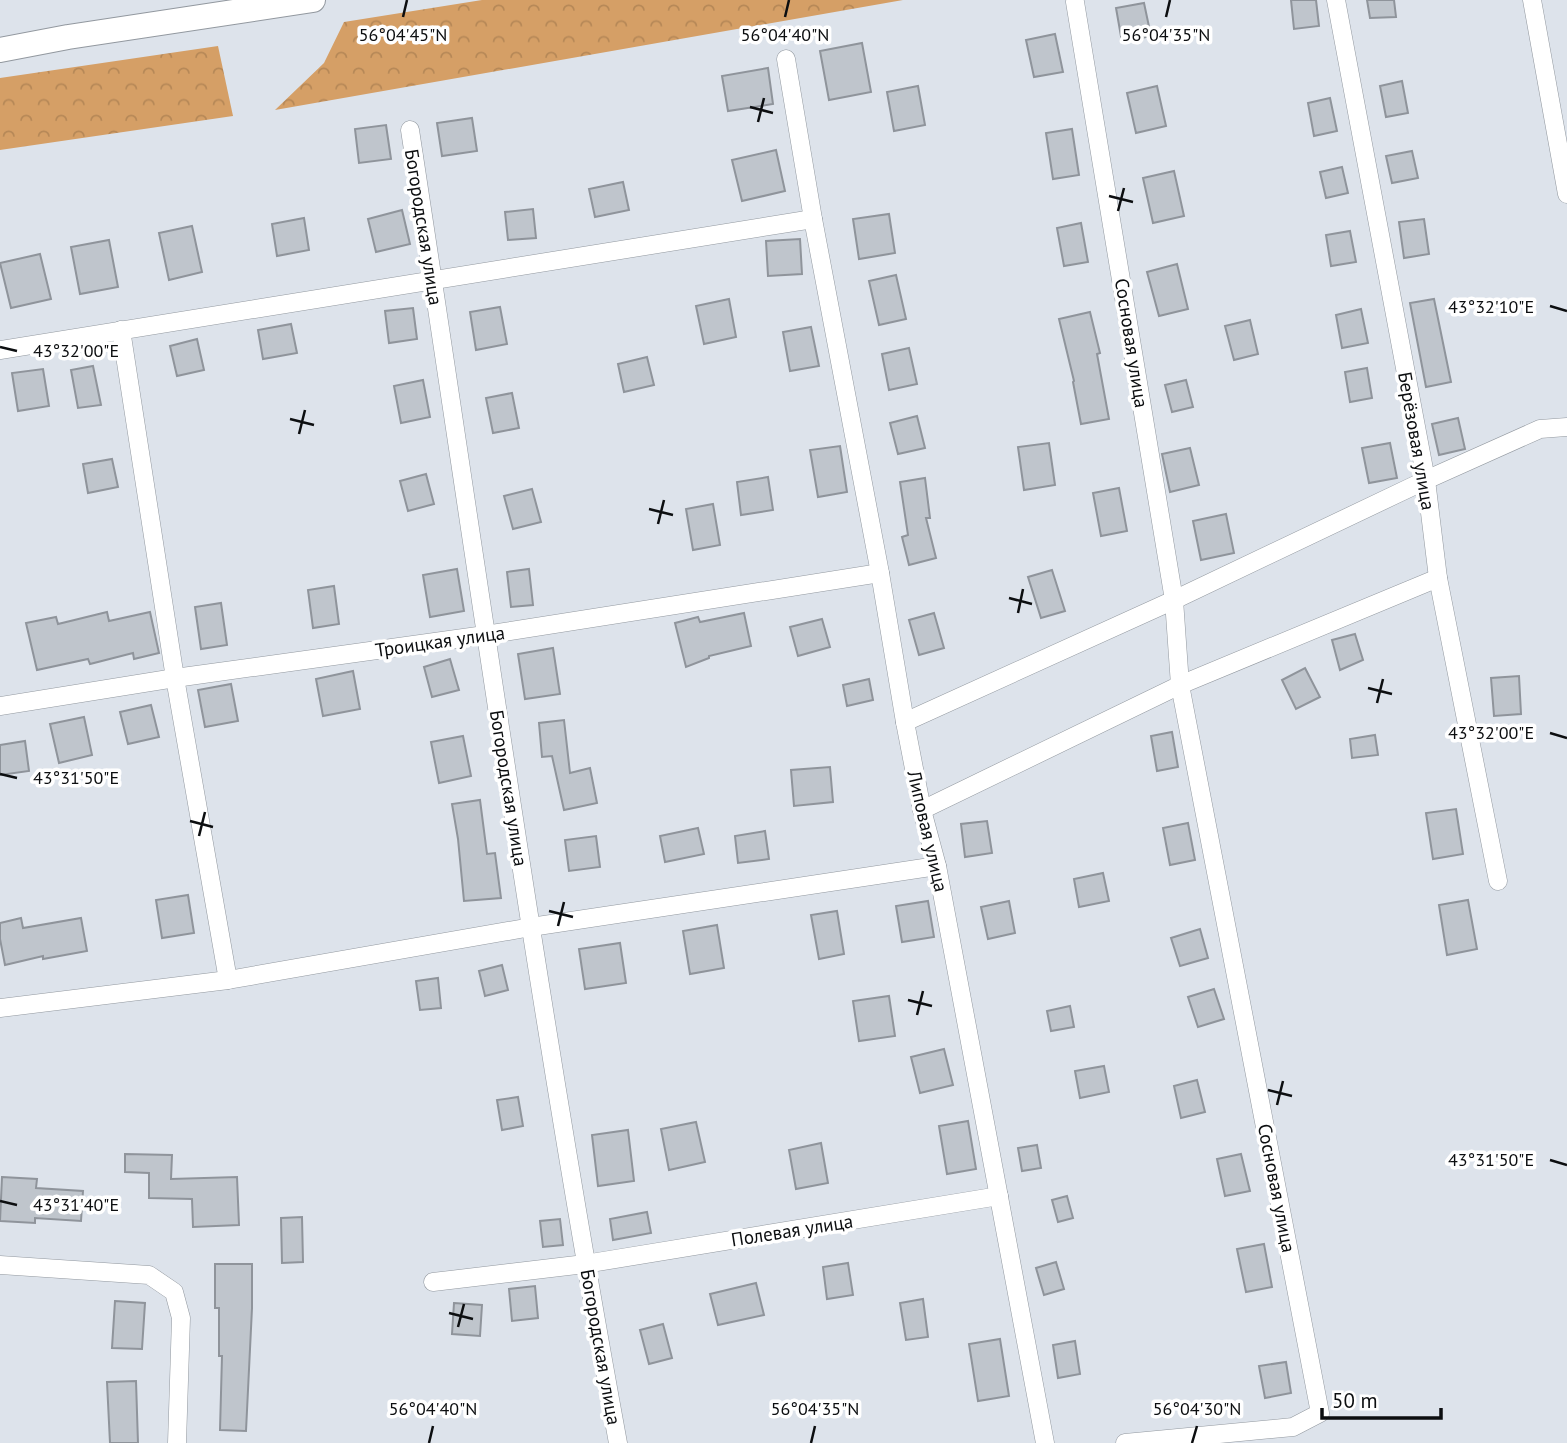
<svg xmlns="http://www.w3.org/2000/svg" width="1567" height="1443" viewBox="0 0 1567 1443" font-family="'PT Sans',sans-serif">
	<style>
		.forest { fill: url(#forest-crowns) }
		.building { fill: #bfc5cc; stroke: #8f949b; stroke-width: 2 }
		.lines { fill: none; stroke-linecap: round; stroke-linejoin: round }
		.street-casing { stroke: #92989f; stroke-width: 19 }
		.secondary-casing { stroke: #92989f; stroke-width: 26 }
		.street { stroke: #fff; stroke-width: 18 }
		.secondary { stroke: #fff; stroke-width: 24 }
		.ticks { fill: none; stroke: #0c0e10; stroke-width: 2.5 }
		.labels { text-anchor: middle; stroke-width: 7; stroke-linejoin: round; paint-order: stroke }
		.street-label { font-size: 19px; fill: #0c0e10; stroke: #fff }
		.ticks-label { font-size: 18px; text-anchor: middle; fill: #0c0e10; stroke: #fff; stroke-width: 7; stroke-linejoin: round; paint-order: stroke }
	</style>
	<defs>
		<pattern id="forest-crowns" width="20" height="18" patternUnits="userSpaceOnUse" patternTransform="scale(1.75)"><rect width="20" height="18" fill="#d59f66"/><path d="M2 6a3 3 0 1 1 6 0M12 15a3 3 0 1 1 6 0" fill="none" stroke="#b68857"/></pattern>
	</defs>
	<rect width="100%" height="100%" fill="#dde3eb"/>
	<!-- forest -->
	<g class="forest">
		<polygon points="482,0 903,0 275,110 324,63 344,22"/>
		<polygon points="218,46 233,116 0,150 0,78"/>
	</g>
	<!-- building -->
	<g class="building">
		<polygon points="1291,0 1316,0 1319,26 1294,29"/>
		<polygon points="1367,0 1394,0 1396,17 1370,18"/>
		<polygon points="1144,3 1151,36 1122,42 1116,8"/>
		<polygon points="1055,34 1063,72 1034,77 1026,40"/>
		<polygon points="862,43 871,92 829,100 820,51"/>
		<polygon points="768,68 773,104 728,111 722,76"/>
		<polygon points="1402,81 1408,113 1386,117 1380,86"/>
		<polygon points="918,86 925,125 894,131 887,92"/>
		<polygon points="1157,86 1166,126 1136,133 1127,93"/>
		<polygon points="1330,98 1337,131 1314,136 1308,103"/>
		<polygon points="472,118 477,151 442,156 437,123"/>
		<polygon points="386,125 391,159 359,163 355,129"/>
		<polygon points="1072,129 1079,175 1053,179 1046,133"/>
		<polygon points="776,150 785,191 742,201 732,160"/>
		<polygon points="1412,151 1418,178 1392,183 1386,156"/>
		<polygon points="1342,167 1348,193 1326,198 1320,172"/>
		<polygon points="1174,171 1184,216 1153,223 1143,178"/>
		<polygon points="623,182 629,210 595,217 589,189"/>
		<polygon points="533,209 536,238 508,240 505,212"/>
		<polygon points="402,210 410,244 376,252 368,219"/>
		<polygon points="889,214 895,253 859,259 853,219"/>
		<polygon points="304,218 309,250 277,256 272,224"/>
		<polygon points="1424,219 1429,254 1404,258 1399,222"/>
		<polygon points="1081,223 1088,262 1064,266 1057,228"/>
		<polygon points="192,226 202,272 169,280 159,233"/>
		<polygon points="1350,231 1356,262 1331,266 1326,235"/>
		<polygon points="800,239 802,274 768,276 766,241"/>
		<polygon points="109,240 118,287 80,294 71,247"/>
		<polygon points="40,254 51,299 11,308 0,263"/>
		<polygon points="1177,264 1188,309 1159,316 1147,272"/>
		<polygon points="896,275 906,319 879,325 869,281"/>
		<polygon points="729,299 736,337 704,344 696,306"/>
		<polygon points="1434,299 1451,382 1426,387 1410,303"/>
		<polygon points="500,307 507,344 476,350 470,312"/>
		<polygon points="413,308 417,339 389,343 385,311"/>
		<polygon points="1361,309 1368,343 1342,348 1336,315"/>
		<polygon points="1090,312 1100,353 1097,354 1109,419 1081,424 1073,382 1074,381 1059,319"/>
		<polygon points="1250,320 1258,354 1234,360 1225,326"/>
		<polygon points="291,324 297,353 263,359 258,330"/>
		<polygon points="811,327 819,366 790,371 783,332"/>
		<polygon points="197,339 204,370 177,376 170,346"/>
		<polygon points="909,348 917,384 889,390 882,354"/>
		<polygon points="647,357 654,385 624,392 618,364"/>
		<polygon points="93,366 101,405 78,408 71,370"/>
		<polygon points="1367,368 1372,398 1350,402 1345,372"/>
		<polygon points="43,369 49,406 18,411 12,373"/>
		<polygon points="423,380 430,417 401,423 394,386"/>
		<polygon points="1186,380 1193,407 1172,412 1165,385"/>
		<polygon points="512,393 519,428 493,433 486,398"/>
		<polygon points="917,416 925,448 898,454 890,423"/>
		<polygon points="1458,418 1465,449 1439,455 1432,424"/>
		<polygon points="1049,443 1055,485 1024,490 1018,447"/>
		<polygon points="1390,443 1397,478 1369,483 1362,448"/>
		<polygon points="840,446 847,492 818,497 810,450"/>
		<polygon points="1190,448 1199,485 1170,492 1162,454"/>
		<polygon points="112,459 118,487 88,493 83,464"/>
		<polygon points="426,474 434,504 408,511 400,481"/>
		<polygon points="768,477 773,510 741,515 737,482"/>
		<polygon points="925,478 930,518 926,518 936,558 909,565 902,537 908,535 900,482"/>
		<polygon points="1119,488 1127,531 1101,536 1093,493"/>
		<polygon points="532,489 541,522 513,529 504,496"/>
		<polygon points="713,504 720,545 693,550 686,509"/>
		<polygon points="1226,514 1234,553 1201,560 1193,521"/>
		<polygon points="457,569 464,611 430,617 423,575"/>
		<polygon points="529,569 533,605 511,607 507,572"/>
		<polygon points="1052,570 1065,611 1041,618 1028,577"/>
		<polygon points="334,586 339,624 313,628 308,590"/>
		<polygon points="221,603 227,645 201,649 195,607"/>
		<polygon points="107,612 109,621 150,612 159,653 134,659 133,653 90,664 88,659 37,670 26,623 56,617 58,624"/>
		<polygon points="744,613 751,646 709,656 709,658 686,667 675,623 698,617 700,622"/>
		<polygon points="934,613 944,648 919,655 909,620"/>
		<polygon points="822,619 830,647 798,656 790,627"/>
		<polygon points="1355,634 1363,660 1340,670 1332,640"/>
		<polygon points="553,648 560,694 525,699 518,654"/>
		<polygon points="450,659 459,690 432,697 424,667"/>
		<polygon points="1305,668 1320,697 1296,709 1282,680"/>
		<polygon points="353,671 360,709 323,716 316,679"/>
		<polygon points="1519,676 1521,714 1494,716 1491,678"/>
		<polygon points="869,679 873,700 847,706 843,685"/>
		<polygon points="231,684 238,721 205,727 198,690"/>
		<polygon points="151,705 159,737 128,744 120,712"/>
		<polygon points="84,717 92,755 59,763 50,724"/>
		<polygon points="564,720 570,773 590,768 597,803 564,810 552,756 542,757 539,723"/>
		<polygon points="1172,732 1178,767 1157,771 1151,736"/>
		<polygon points="1375,735 1378,755 1352,758 1350,739"/>
		<polygon points="463,736 471,776 439,783 431,742"/>
		<polygon points="25,741 29,771 0,775 0,745"/>
		<polygon points="830,767 833,802 794,806 791,770"/>
		<polygon points="480,800 487,854 495,853 501,898 464,901 458,839 452,804"/>
		<polygon points="1456,809 1463,854 1433,859 1426,813"/>
		<polygon points="987,821 992,853 965,857 961,824"/>
		<polygon points="1188,823 1195,860 1170,865 1163,828"/>
		<polygon points="698,828 704,854 665,862 660,836"/>
		<polygon points="765,831 769,859 738,863 735,836"/>
		<polygon points="596,836 600,867 569,871 565,840"/>
		<polygon points="1103,873 1109,901 1079,907 1074,879"/>
		<polygon points="188,895 194,933 162,938 156,900"/>
		<polygon points="1468,900 1477,949 1447,955 1439,905"/>
		<polygon points="928,901 934,937 902,942 896,906"/>
		<polygon points="1009,901 1015,933 988,939 981,907"/>
		<polygon points="837,911 844,954 819,959 811,915"/>
		<polygon points="21,918 23,928 81,918 87,951 43,959 43,956 5,965 0,939 0,923"/>
		<polygon points="717,925 724,968 690,974 683,931"/>
		<polygon points="1200,929 1208,958 1180,966 1171,938"/>
		<polygon points="620,943 626,983 585,989 579,949"/>
		<polygon points="502,965 508,990 485,996 479,971"/>
		<polygon points="438,978 441,1008 420,1010 416,981"/>
		<polygon points="1214,989 1224,1019 1198,1027 1188,997"/>
		<polygon points="889,996 895,1036 859,1041 853,1001"/>
		<polygon points="1070,1006 1074,1027 1051,1031 1047,1011"/>
		<polygon points="944,1049 953,1085 920,1093 911,1057"/>
		<polygon points="1104,1066 1109,1092 1080,1098 1075,1071"/>
		<polygon points="1197,1080 1205,1112 1181,1118 1174,1086"/>
		<polygon points="518,1097 523,1126 502,1130 497,1100"/>
		<polygon points="968,1121 976,1169 947,1174 939,1126"/>
		<polygon points="696,1122 705,1162 669,1170 661,1129"/>
		<polygon points="628,1130 634,1181 598,1186 592,1135"/>
		<polygon points="821,1143 828,1183 796,1189 789,1150"/>
		<polygon points="1037,1145 1041,1168 1022,1171 1018,1148"/>
		<polygon points="125,1154 172,1155 171,1179 237,1177 239,1225 193,1227 192,1199 149,1198 149,1173 125,1172"/>
		<polygon points="1241,1154 1250,1191 1225,1196 1217,1159"/>
		<polygon points="2,1177 37,1179 36,1188 83,1191 81,1221 35,1218 35,1223 0,1221"/>
		<polygon points="1067,1196 1073,1218 1058,1222 1052,1200"/>
		<polygon points="647,1212 651,1233 613,1240 610,1219"/>
		<polygon points="302,1217 303,1262 282,1263 281,1218"/>
		<polygon points="560,1219 563,1245 543,1247 540,1221"/>
		<polygon points="1264,1244 1272,1287 1246,1292 1237,1249"/>
		<polygon points="1056,1262 1064,1289 1044,1295 1036,1268"/>
		<polygon points="848,1263 853,1295 827,1299 823,1267"/>
		<polygon points="215,1264 252,1264 252,1308 246,1431 220,1430 222,1356 219,1356 219,1308 215,1308"/>
		<polygon points="756,1283 764,1315 718,1325 710,1294"/>
		<polygon points="535,1286 538,1318 512,1321 509,1289"/>
		<polygon points="923,1299 928,1337 906,1340 900,1303"/>
		<polygon points="115,1301 145,1303 142,1349 112,1348"/>
		<polygon points="454,1303 482,1305 480,1336 452,1334"/>
		<polygon points="663,1324 672,1358 649,1364 640,1330"/>
		<polygon points="1000,1339 1009,1396 978,1401 969,1344"/>
		<polygon points="1075,1341 1080,1374 1058,1378 1053,1345"/>
		<polygon points="1286,1362 1291,1393 1265,1398 1259,1366"/>
		<polygon points="136,1381 138,1443 110,1443 107,1382"/>
	</g>
	<g class="lines">
		<defs>
			<g id="street">
				<polyline points="1336,0 1426,480 1438,578 1498,881"/>
				<polyline points="1532,0 1567,194"/>
				<polyline points="1075,2 1174,600 1180,685 1438,578"/>
				<polyline points="786,59 813,219 880,573 905,722 922,810 937,866 1045,1443"/>
				<path d="M410 130C477 568 538 1007 618 1443"/>
				<polyline points="121,330 175,678 228,980"/>
				<polyline points="0,350 813,219"/>
				<polyline points="0,706 175,678 485,635 880,573"/>
				<polyline points="905,722 1174,600 1426,480 1540,429 1567,427"/>
				<polyline points="922,810 1180,685 1320,1413 1293,1427 1125,1443"/>
				<polyline points="0,1008 228,980 531,927 937,866"/>
				<polyline points="0,1265 149,1275 174,1292 181,1318 177,1443"/>
				<polyline points="433,1282 585,1264 999,1196"/>
			</g>
			<polyline id="secondary" points="0,50 68,37 313,0"/>
		</defs>
		<!-- street casing -->
		<use href="#street" class="street-casing"/>
		<!-- secondary casing -->
		<use href="#secondary" class="secondary-casing"/>
		<!-- street -->
		<use href="#street" class="street"/>
		<!-- secondary -->
		<use href="#secondary" class="secondary"/>
	</g>
	<!-- ticks -->
	<path class="ticks" d="M403 17 407 0M785 17 789 0M1166 17 1170 0M750 107 773 113M758 122 764 98M1109 196 1133 202M1118 211 1124 188M1550 306 1567 311M0 347 17 351M290 419 314 425M299 434 305 410M649 509 673 515M658 524 664 500M1009 598 1032 604M1018 613 1023 589M1368 688 1392 694M1377 703 1383 679M1550 733 1567 738M0 774 17 778M190 821 213 827M199 836 205 812M549 911 573 917M558 926 564 902M908 1000 932 1006M917 1015 923 991M1268 1090 1292 1096M1277 1105 1283 1081M1550 1160 1567 1165M0 1201 17 1205M449 1313 473 1319M458 1327 464 1304M429 1443 433 1426M811 1443 815 1426M1192 1443 1197 1426"/>
	<g class="labels">
		<!-- street labels -->
		<g class="street-label">
			<text transform="translate(424 227) rotate(81)" y="7">Богородская улица</text>
			<text transform="translate(1132 343) rotate(81)" y="7">Сосновая улица</text>
			<text transform="translate(1417 441) rotate(80)" y="7">Берёзовая улица</text>
			<text transform="translate(440 641) rotate(-8)" y="7">Троицкая улица</text>
			<text transform="translate(509 788) rotate(81)" y="7">Богородская улица</text>
			<text transform="translate(928 831) rotate(77)" y="7">Липовая улица</text>
			<text transform="translate(1277 1188) rotate(79)" y="7">Сосновая улица</text>
			<text transform="translate(792 1230) rotate(-9)" y="7">Полевая улица</text>
			<text transform="translate(601 1347) rotate(80)" y="7">Богородская улица</text>
		</g>
	</g>
	<g class="ticks-label">
		<text x="403" y="41">56°04'45"N</text>
		<text x="785" y="41">56°04'40"N</text>
		<text x="1166" y="41">56°04'35"N</text>
		<text x="1491" y="313">43°32'10"E</text>
		<text x="76" y="357">43°32'00"E</text>
		<text x="1491" y="739">43°32'00"E</text>
		<text x="76" y="784">43°31'50"E</text>
		<text x="1491" y="1166">43°31'50"E</text>
		<text x="76" y="1211">43°31'40"E</text>
		<text x="433" y="1415">56°04'40"N</text>
		<text x="815" y="1415">56°04'35"N</text>
		<text x="1197" y="1415">56°04'30"N</text>
	</g>
	<!-- scale -->
	<path d="M1322 1408v10h119v-10" fill="none" stroke="#0c0e10" stroke-width="3.5"/>
	<text x="1332" y="1408" font-size="21" fill="#0c0e10" stroke="#ffffff" stroke-width="5" paint-order="stroke">50 m</text>
</svg>
